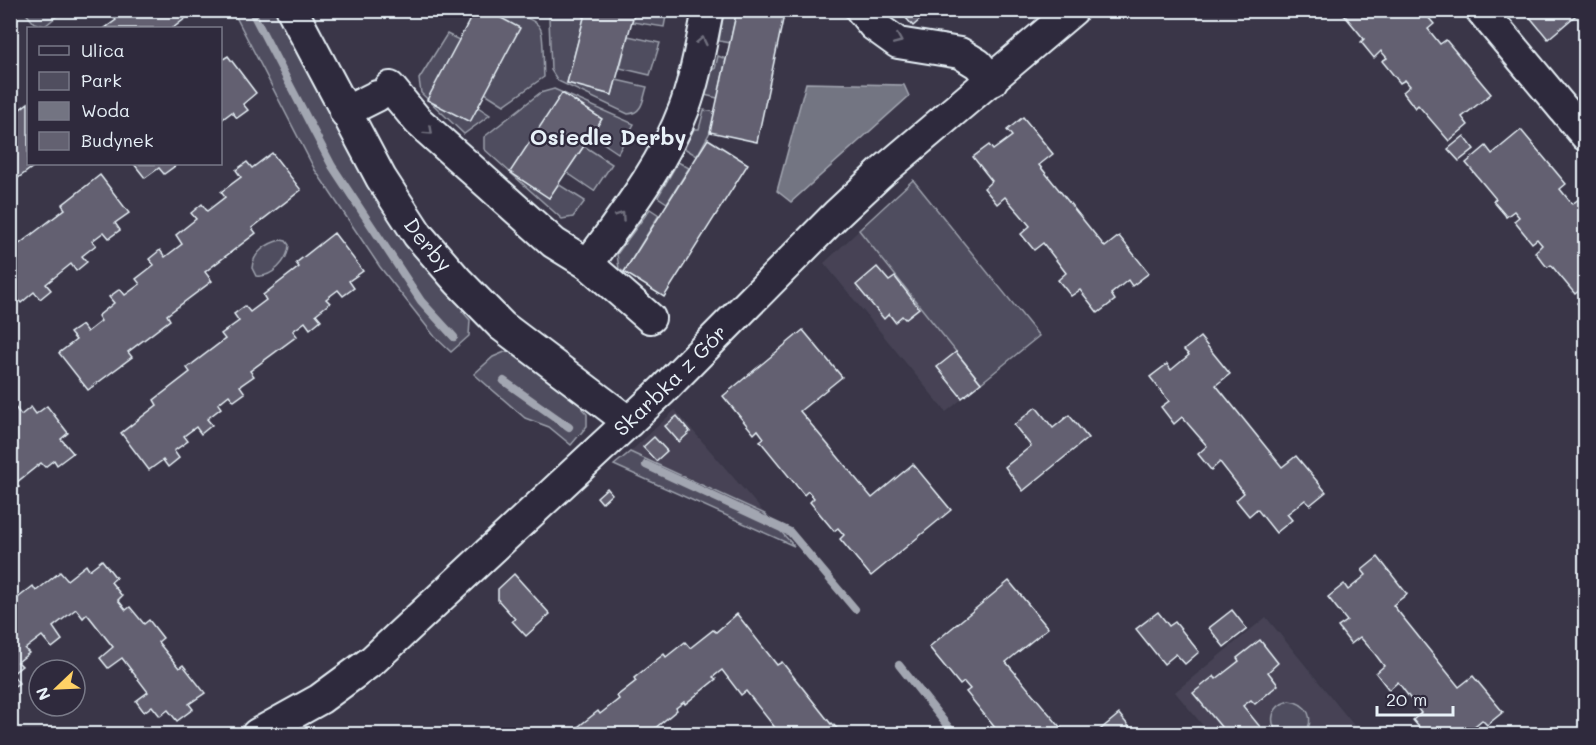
<svg xmlns="http://www.w3.org/2000/svg" width="1596" height="745" viewBox="0 0 1596 745" font-family="Mali,sans-serif">
	<style>
		.built { fill: #464354 }
		.green { fill: #504e5f; stroke: #9ca0ac; stroke-width: 1.5 }
		.water { fill: #737482; stroke: #a2a6b1; stroke-width: 1.5 }
		.lines { fill: none; stroke-linecap: round; stroke-linejoin: round }
		.stream { stroke: #a2a6b1; stroke-width: 8 }
		.building { fill: #636171; stroke: #e8f1f8; stroke-width: 1.5 }
		.minor-casing { stroke: #e8f1f8; stroke-width: 34 }
		.minor { stroke: #2f2a3d; stroke-width: 30 }
		.oneway { stroke: #70707e }
		.labels { text-anchor: middle; stroke-width: 4.5; stroke-linejoin: round; paint-order: stroke }
		.street-label { font-size: 21px; fill: #e8f1f8; stroke: #2f2a3d }
		.neighbourhood-label { font-size: 22px; font-weight: bold; fill: #e8f1f8; stroke: #2f2a3d }
	</style>
	<rect width="100%" height="100%" fill="#3a3648"/>
	<filter id="ink" filterUnits="userSpaceOnUse"><feTurbulence type="fractalNoise" baseFrequency=".0167" numOctaves="2"/><feDisplacementMap in="SourceGraphic" scale="12" xChannelSelector="R" yChannelSelector="G"/><feConvolveMatrix kernelMatrix="1 2 1 2 8 2 1 2 1" color-interpolation-filters="sRGB"/></filter>
	<g filter="url(#ink)">
		<!-- built -->
		<g class="built">
			<polygon points="913,180 1039,336 946,412 824,263"/>
			<polygon points="675,410 765,514 630,452"/>
			<polygon points="1266,617 1361,734 1210,734 1175,692"/>
		</g>
		<!-- green -->
		<g class="green">
			<polygon points="24,11 63,11 45,26 34,23"/>
			<polygon points="233,11 280,11 465,307 462,311 470,320 469,336 451,352 435,337 380,267 315,170"/>
			<path d="M486 11C500 11 536 15 541 30 544 40 543 65 544 77L504 105 485 93Z"/>
			<path d="M553 11H586L567 83 612 95 616 80 647 87C643 99 643 113 628 114L558 81 551 70 549 18Z"/>
			<polygon points="635,11 667,11 664,27 632,22"/>
			<polygon points="724,11 737,11 730,43 719,41"/>
			<polygon points="447,34 459,40 478,107 490,115 464,134 421,93 419,79"/>
			<polygon points="628,36 660,43 650,75 620,68"/>
			<polygon points="718,56 726,59 718,98 704,95 712,69 715,69"/>
			<polygon points="554,89 634,124 618,153 591,135 510,172 549,198 558,184 585,201 573,217 562,219 484,149 484,137 540,93"/>
			<polygon points="704,110 715,112 710,132 697,156 684,148 694,129 699,129"/>
			<polygon points="584,146 612,164 594,191 566,172"/>
			<polygon points="678,162 689,168 667,203 658,197"/>
			<polygon points="913,180 1039,336 981,383 859,230"/>
			<polygon points="650,209 659,215 624,272 619,269 617,254"/>
			<path d="M281 240 286 241 289 245C288 261 272 278 256 276L252 268C253 253 267 243 281 240Z"/>
			<polygon points="507,351 514,352 585,404 582,409 587,414 587,426 571,445 549,427 525,418 474,374 493,357"/>
			<polygon points="630,452 765,514 794,546 614,465"/>
			<path d="M1289 701C1308 703 1316 720 1304 734H1278C1268 720 1272 706 1289 701Z"/>
		</g>
		<!-- water -->
		<polygon class="water" points="806,83 904,85 909,96 791,202 777,191"/>
		<g class="lines">
			<!-- stream -->
			<g class="stream">
				<polyline points="251,10 332,166 421,301 454,337"/>
				<polyline points="504,381 569,427"/>
				<polyline points="646,465 790,532 855,609"/>
				<polyline points="899,665 954,734"/>
			</g>
		</g>
		<!-- building -->
		<g class="building">
			<polygon points="115,10 127,12 196,10 173,28 105,28 116,20 111,13"/>
			<polygon points="475,10 486,10 520,28 470,122 427,100"/>
			<polygon points="586,10 635,10 612,95 567,83"/>
			<polygon points="737,10 785,10 757,142 710,132"/>
			<polygon points="899,10 931,10 913,26"/>
			<polygon points="1340,10 1422,10 1434,24 1428,29 1440,44 1446,40 1491,94 1462,117 1468,125 1449,141 1418,105 1415,108 1403,92 1410,86 1405,80 1400,83 1382,61 1387,58 1381,51 1374,58 1361,42 1364,39"/>
			<polygon points="1524,10 1582,10 1548,39"/>
			<polygon points="228,56 256,93 243,104 248,110 237,118 232,112 220,121 220,61"/>
			<polygon points="562,93 602,119 549,198 510,172"/>
			<polygon points="28,103 28,164 37,164 10,184 10,124 15,121 11,116"/>
			<polygon points="1023,117 1053,154 1039,165 1105,247 1119,236 1149,273 1132,286 1128,280 1111,294 1115,300 1098,313 1080,290 1071,296 1058,280 1066,273 1043,243 1034,250 1021,234 1030,226 1020,214 1005,197 997,204 984,188 992,181 973,157 989,145 993,150 1012,136 1007,130"/>
			<polygon points="1521,130 1566,184 1560,189 1572,204 1579,199 1586,207 1586,313 1577,303 1585,296 1580,290 1575,294 1551,265 1548,267 1546,266 1535,252 1542,245 1537,239 1532,243 1514,221 1519,217 1514,211 1506,217 1505,215 1493,201 1496,199 1466,163 1486,146 1492,154"/>
			<polygon points="1464,136 1474,149 1459,161 1448,149"/>
			<polygon points="708,139 748,164 664,297 624,272"/>
			<polygon points="272,153 301,190 252,228 256,233 205,272 212,281 167,315 170,320 128,352 132,357 88,390 59,353 76,340 70,333 82,325 87,332 101,321 98,316 114,303 109,297 120,289 125,295 140,284 136,279 154,265 149,259 160,250 165,257 182,244 176,235 196,219 191,213 202,204 207,211 225,197 221,192 241,177 236,170 247,162 252,168"/>
			<polygon points="134,164 174,164 175,166 164,174 159,168 145,178"/>
			<polygon points="100,175 129,213 115,223 120,230 109,238 104,232 92,241 96,245 82,256 87,262 76,271 71,264 46,284 51,290 40,299 34,292 21,303 10,289 10,251 65,209 62,205"/>
			<polygon points="334,233 363,271 349,281 354,288 343,296 338,290 326,299 330,303 316,314 321,320 310,329 305,322 293,331 297,336 250,371 254,376 240,386 245,393 234,401 229,395 218,404 221,408 207,419 212,425 201,434 196,427 184,436 188,441 174,451 179,458 168,467 163,460 149,470 121,433 157,405 154,400 190,372 187,368 225,339 221,334 239,321 234,314 245,306 250,312 266,300 263,295 299,267 296,263"/>
			<polygon points="877,267 889,281 895,277 919,308 905,319 902,316 895,322 889,314 884,319 856,285"/>
			<polygon points="803,330 842,377 800,411 872,498 913,464 951,510 871,576 840,539 844,535 838,528 834,531 810,502 814,498 808,491 804,495 760,441 764,438 758,430 754,434 723,396"/>
			<polygon points="1200,337 1230,374 1216,385 1282,467 1296,456 1326,492 1310,505 1305,500 1287,514 1292,520 1276,533 1257,509 1249,516 1236,500 1244,493 1220,462 1211,470 1198,454 1207,446 1182,417 1174,424 1161,407 1169,401 1150,377 1167,364 1171,370 1189,355 1184,350"/>
			<polygon points="956,352 981,383 962,398 937,367"/>
			<polygon points="14,406 21,415 31,407 36,414 47,406 68,433 61,439 73,453 57,465 54,460 45,467 41,463 16,483 19,487 10,494 10,430 14,428 10,424 10,409"/>
			<polygon points="1036,407 1053,428 1069,415 1088,438 1023,491 1005,467 1031,446 1014,425"/>
			<polygon points="677,416 690,432 679,442 665,426"/>
			<polygon points="654,437 667,451 656,461 643,447"/>
			<polygon points="607,488 612,494 602,503 597,497"/>
			<polygon points="1378,557 1407,594 1393,605 1459,687 1473,676 1503,712 1487,725 1482,720 1465,734 1439,734 1435,729 1425,734 1413,720 1421,713 1398,682 1389,690 1376,673 1384,666 1375,654 1360,637 1351,644 1338,627 1347,621 1328,597 1344,584 1348,590 1366,575 1362,570"/>
			<polygon points="102,560 116,578 111,582 122,596 118,600 126,610 130,607 144,624 149,620 163,638 158,642 179,668 183,665 205,693 189,704 193,709 177,721 168,710 160,716 152,706 144,712 136,701 148,692 122,658 108,668 100,658 113,647 87,614 83,618 76,609 53,627 62,640 52,648 42,636 25,649 29,653 18,662 22,666 12,674 19,683 10,689 10,611 18,605 14,601 33,586 36,591 60,572 67,580 86,565 89,570"/>
			<polygon points="514,574 550,614 526,636 512,621 515,619 498,600 498,589"/>
			<polygon points="1009,581 1048,628 1006,662 1066,734 1000,734 966,692 970,689 964,682 960,685 929,647"/>
			<polygon points="1232,610 1247,629 1224,647 1209,628"/>
			<polygon points="1158,612 1169,626 1175,622 1199,652 1185,664 1176,654 1164,664 1136,629"/>
			<polygon points="737,614 777,665 782,662 831,724 832,723 842,734 780,734 746,691 741,695 722,670 713,677 716,679 685,704 684,702 676,708 677,710 648,734 569,734 598,711 600,714 619,699 617,696 636,681 634,678 664,654 666,657 685,642 690,648 713,630 716,632"/>
			<polygon points="1260,640 1278,663 1268,672 1278,685 1255,704 1251,700 1243,706 1261,728 1253,734 1227,734 1193,693 1214,676 1216,679 1239,661 1237,658"/>
			<polygon points="1119,714 1135,734 1095,734"/>
		</g>
		<g class="lines">
			<defs>
				<g id="minor">
					<path id="s1" d="M292 10 381 178 418 235 458 281 502 326 629 422"/>
					<polyline points="861,10 873,25 898,43 960,53 978,64 992,81"/>
					<polyline points="1481,10 1586,136"/>
					<polyline points="390,87 418,121 554,243 588,264 650,318"/>
					<polyline points="345,112 377,96"/>
					<path d="M588 264C623 216 663 165 684 109 696 77 701 43 708 10"/>
					<path id="s2" d="M257 734 320 699 373 660 662 391 836 215 882 172 1073 10"/>
				</g>
			</defs>
			<!-- minor casing -->
			<use href="#minor" class="minor-casing"/>
			<!-- minor -->
			<use href="#minor" class="minor"/>
		</g>
		<!-- one-way arrows -->
		<defs><path id="oneway-chevron" d="M-2-3.5L2.5 0L-2 3.5" fill="none" stroke-width="1.6" stroke-linecap="round" stroke-linejoin="round" transform="scale(1.5)"/></defs>
		<g class="oneway">
			<use href="#oneway-chevron" transform="translate(898 40) rotate(23)"/>
			<use href="#oneway-chevron" transform="translate(702 41) rotate(-78)"/>
			<use href="#oneway-chevron" transform="translate(429 131) rotate(42)"/>
			<use href="#oneway-chevron" transform="translate(621 216) rotate(-55)"/>
		</g>
	</g>
	<g class="labels">
		<!-- street labels -->
		<g class="street-label">
			<text dy="7" stroke="none"><textPath href="#s1" startOffset="272">Derby</textPath></text>
			<text dy="7" stroke="none"><textPath href="#s2" startOffset="546">Skarbka z Gór</textPath></text>
		</g>
		<!-- neighbourhood labels -->
		<g class="neighbourhood-label">
			<text x="608" y="145">Osiedle Derby</text>
		</g>
	</g>
	<!-- margin -->
	<rect width="1596" height="745" fill="none" stroke="#2f2a3d" stroke-width="36"/>
	<rect x="18" y="18" width="1560" height="709" fill="none" stroke="#e8f1f8" stroke-width="2" filter="url(#ink)"/>
	<!-- legend -->
	<rect x="27" y="27" width="195" height="138" fill="#2f2a3d" stroke="#797a88" stroke-width="1.5"/>
	<rect x="39" y="46" width="30" height="9" fill="#2f2a3d" stroke="#797a88" stroke-width="1.5"/>
	<text x="81" y="57" font-size="18" fill="#e8f1f8">Ulica</text>
	<rect x="39" y="72" width="30" height="18" fill="#504e5f" stroke="#797a88" stroke-width="1.5"/>
	<text x="81" y="87" font-size="18" fill="#e8f1f8">Park</text>
	<rect x="39" y="102" width="30" height="18" fill="#737482" stroke="#797a88" stroke-width="1.5"/>
	<text x="81" y="117" font-size="18" fill="#e8f1f8">Woda</text>
	<rect x="39" y="132" width="30" height="18" fill="#636171" stroke="#797a88" stroke-width="1.5"/>
	<text x="81" y="147" font-size="18" fill="#e8f1f8">Budynek</text>
	<!-- north arrow -->
	<g transform="translate(57 688) rotate(247)"><circle r="28" fill="#2f2a3d" stroke="#797a88" stroke-width="1.5"/>
	<path d="M0-4.5L10 22L0 15L-10 22Z" fill="#ffd166"/>
	<text y="-9" font-size="16" font-weight="bold" text-anchor="middle" fill="#e8f1f8">N</text>
	</g>
	<!-- scale -->
	<path d="M1377 706v9h76v-9" fill="none" stroke="#e8f1f8" stroke-width="3"/>
	<text x="1386" y="706" font-size="18" fill="#e8f1f8" stroke="#2f2a3d" stroke-width="4.5" paint-order="stroke">20 m</text>
</svg>
